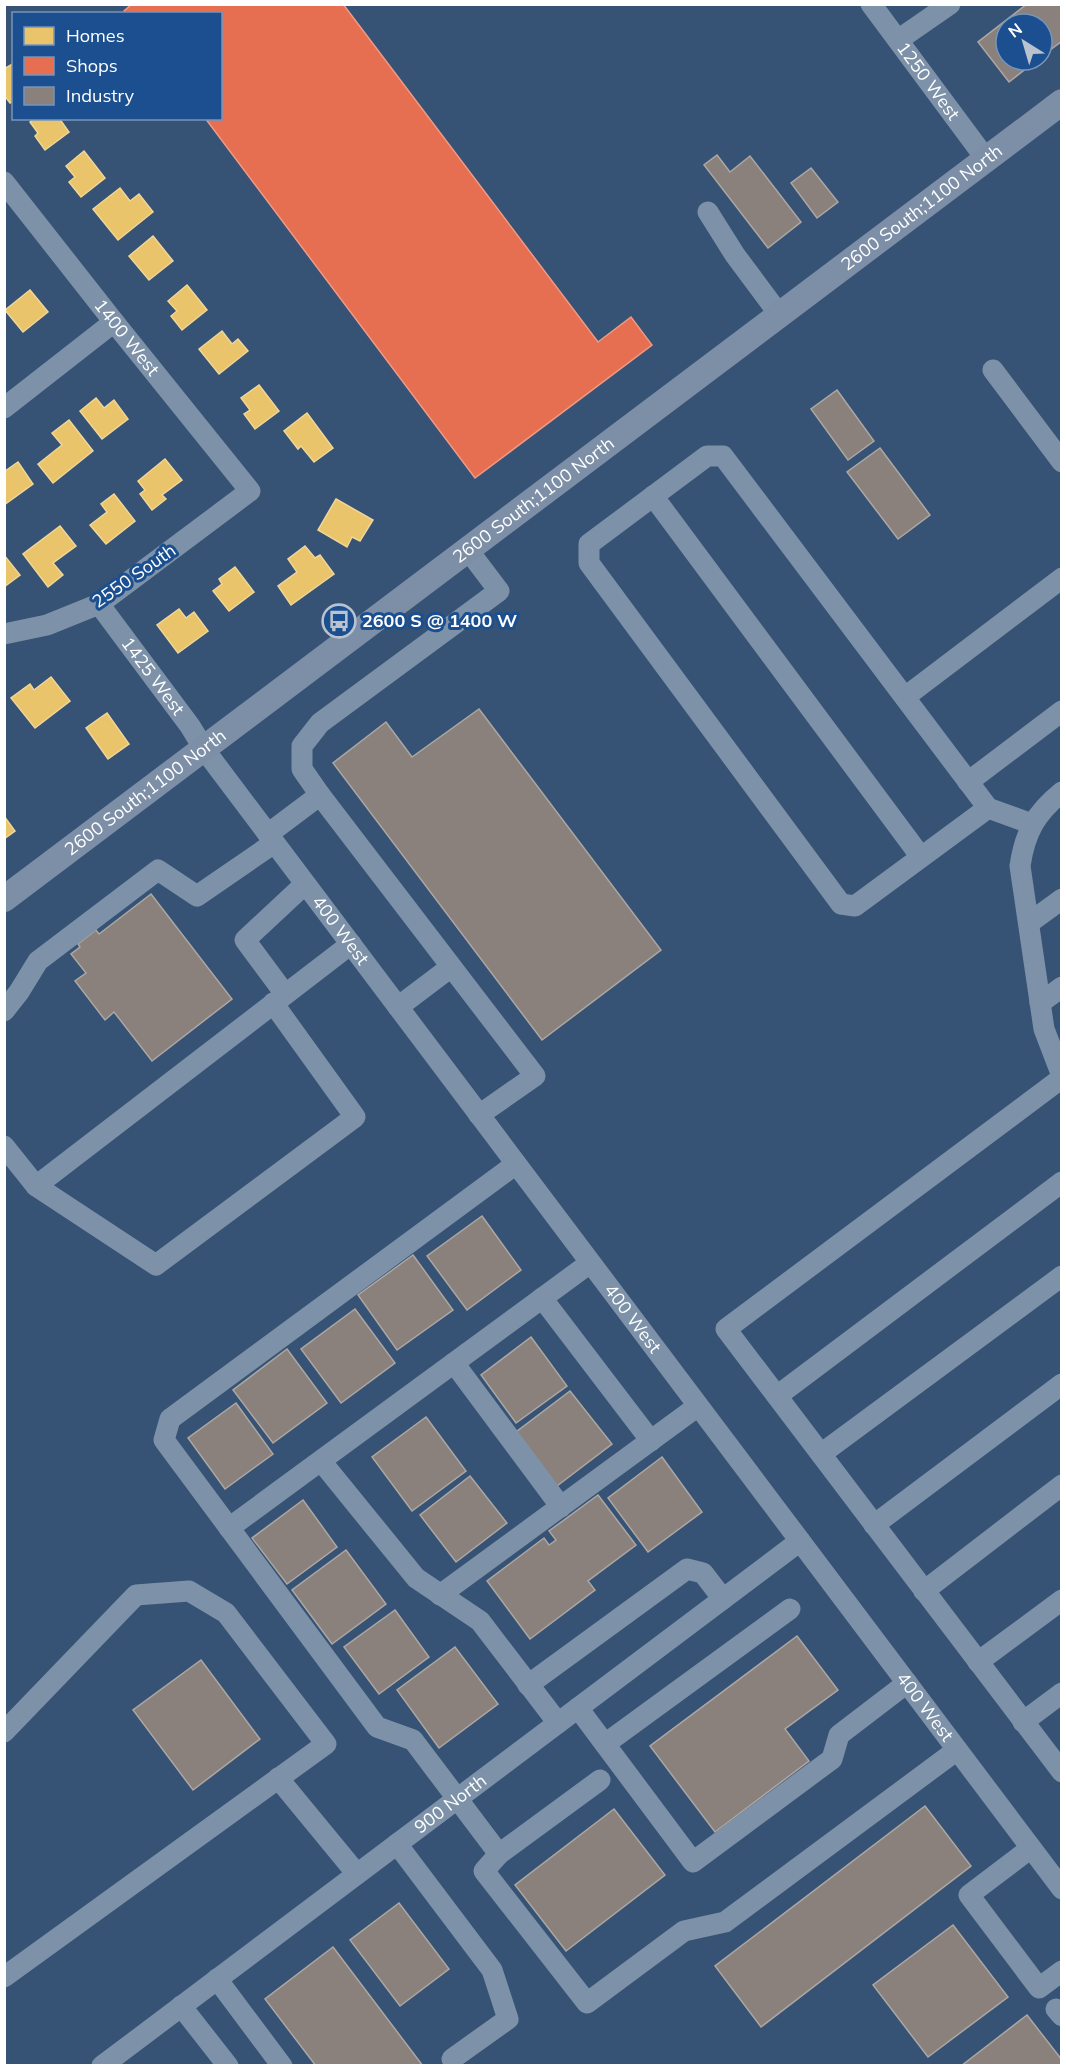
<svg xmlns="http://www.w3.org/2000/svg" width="1066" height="2070" viewBox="0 0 1066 2070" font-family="Mulish,sans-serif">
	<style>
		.homes { fill: #e9c46a; stroke: #f0d697; stroke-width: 1.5 }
		.shops { fill: #e76f51; stroke: #ee9a85; stroke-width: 1.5 }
		.industry { fill: #8a817c; stroke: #ada7a3; stroke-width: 1.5 }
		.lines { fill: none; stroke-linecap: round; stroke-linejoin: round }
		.minor { stroke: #7d92a8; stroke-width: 21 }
		.major { stroke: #7d8ea7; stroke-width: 26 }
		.labels { text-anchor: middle; stroke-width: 6; stroke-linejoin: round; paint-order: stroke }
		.street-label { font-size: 18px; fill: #fff; stroke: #1b4f8f }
		.poi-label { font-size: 18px; font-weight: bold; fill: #fff; stroke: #1b4f8f; text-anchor: start }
	</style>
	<rect width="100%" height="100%" fill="#365274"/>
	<!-- homes -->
	<g class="homes">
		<polygon points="14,63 14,101 10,103 4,95 4,69"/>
		<polygon points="34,118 59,118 69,132 45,150 35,136 38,133 30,122"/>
		<polygon points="84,151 105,178 81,197 69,182 75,177 66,166"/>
		<polygon points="120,188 130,201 139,194 153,212 118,240 93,209"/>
		<polygon points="153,236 173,261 149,280 129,256"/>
		<polygon points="187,285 207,310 182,330 171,316 177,311 168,301"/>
		<polygon points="30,290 48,312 23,332 5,310"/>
		<polygon points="222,331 232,344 238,339 248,351 219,374 199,349"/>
		<polygon points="259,385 279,411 255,429 244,414 250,410 241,398"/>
		<polygon points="96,398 104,408 114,400 128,419 102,439 80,411"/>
		<polygon points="307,413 333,448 314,462 301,446 298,449 284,431"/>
		<polygon points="69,420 93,451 53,483 38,464 62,445 52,433"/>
		<polygon points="165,459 182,480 162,495 166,499 152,510 140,494 145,490 138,481"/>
		<polygon points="18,462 33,484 4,505 4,472"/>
		<polygon points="114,494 135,521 106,544 90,525 107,512 101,504"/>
		<polygon points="336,499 373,520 360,541 352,537 347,547 318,530"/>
		<polygon points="60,526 76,546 53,563 63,575 48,587 23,554"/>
		<polygon points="305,546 315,558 320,555 334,574 291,605 278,586 297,572 288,559"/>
		<polygon points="4,555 20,575 4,587"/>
		<polygon points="235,567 254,592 229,611 213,591 222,584 219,579"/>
		<polygon points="179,609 186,618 194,612 208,631 178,653 157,625"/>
		<polygon points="51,677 70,701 35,728 11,698 30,684 34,690"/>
		<polygon points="107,713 129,744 108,759 86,728"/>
		<polygon points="4,816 15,831 4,839"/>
	</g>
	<!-- shops -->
	<polygon class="shops" points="132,4 343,4 598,342 631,317 652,345 475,478 205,118 220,118 220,14 126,14 124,11"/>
	<!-- industry -->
	<g class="industry">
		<polygon points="1027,4 1062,4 1062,41 1042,56 1042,24 1006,24 1006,60 1037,60 1009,82 978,42"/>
		<polygon points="717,155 730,172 750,156 801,222 768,248 704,165"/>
		<polygon points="811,168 838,202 817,218 791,183"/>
		<polygon points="837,390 874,441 848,460 811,409"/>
		<polygon points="880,448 930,515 898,539 847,472"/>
		<polygon points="479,709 661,950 542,1040 333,763 386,722 412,757"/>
		<polygon points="151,894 232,999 152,1061 114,1012 105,1020 75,981 86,973 71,954 80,947 78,944 96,930 99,934"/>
		<polygon points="482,1216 521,1270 467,1310 427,1256"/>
		<polygon points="413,1255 453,1310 397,1350 358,1295"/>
		<polygon points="355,1309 395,1363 341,1403 301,1349"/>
		<polygon points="531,1337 567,1386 516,1423 481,1375"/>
		<polygon points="287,1349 327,1403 273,1443 233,1390"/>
		<polygon points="570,1391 612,1444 557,1486 516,1432"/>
		<polygon points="236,1403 273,1454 225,1489 188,1438"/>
		<polygon points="426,1417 466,1471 412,1511 372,1457"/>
		<polygon points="662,1457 702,1512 648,1552 608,1498"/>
		<polygon points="470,1476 507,1523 456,1562 420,1515"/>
		<polygon points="598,1495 636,1545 588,1581 595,1590 530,1639 487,1581 544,1538 549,1545 556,1540 549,1531"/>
		<polygon points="303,1500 337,1547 287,1584 252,1538"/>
		<polygon points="346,1550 386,1604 332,1644 292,1590"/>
		<polygon points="395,1610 429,1657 379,1694 344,1647"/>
		<polygon points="797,1636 838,1690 785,1729 809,1761 715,1832 650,1746"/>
		<polygon points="455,1647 498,1704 439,1748 397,1690"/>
		<polygon points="201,1660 260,1739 193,1790 133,1710"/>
		<polygon points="925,1806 971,1866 761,2027 715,1966"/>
		<polygon points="614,1809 665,1875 566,1951 515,1885"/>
		<polygon points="399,1903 449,1969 400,2006 350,1940"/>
		<polygon points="953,1925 1008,1997 928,2057 873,1985"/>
		<polygon points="333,1947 423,2066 316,2066 265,1999"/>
		<polygon points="1027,2015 1062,2060 1062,2066 961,2066"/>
	</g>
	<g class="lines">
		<!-- minor -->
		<g class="minor">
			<path id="s1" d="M871 4 986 159"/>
			<polyline points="898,40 950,4"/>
			<path id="s2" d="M4 182 114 322 250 491 99 604 47 625 4 634"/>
			<polyline points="708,212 735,255 779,314"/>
			<polyline points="993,370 1062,462"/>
			<polyline points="4,408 114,322"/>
			<polyline points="653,496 921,857"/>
			<path id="s3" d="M99 604 190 726 204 749 1062 1889"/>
			<polyline points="905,697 1062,578"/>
			<polyline points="968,782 1062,711"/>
			<path d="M1062 792C1036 813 1025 832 1020 866L1044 1029 1062 1076"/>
			<polyline points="320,795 535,1076 479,1115"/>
			<polyline points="988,808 723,456 707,456 589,544 589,563 841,904 855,906 988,808 1032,824"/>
			<polyline points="268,834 320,795 302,769 302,746 320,723 499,591 468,550"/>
			<polyline points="1029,923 1062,899"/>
			<polyline points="285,994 245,940 305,884"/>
			<polyline points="273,1003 355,1117 156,1265 36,1186 351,944"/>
			<polyline points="1040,1003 1062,987"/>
			<polyline points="398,1007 451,967"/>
			<polyline points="4,1011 19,992 38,961 158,870 197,896 274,843"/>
			<polyline points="1062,1078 726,1329 1062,1772"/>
			<polyline points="4,1146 36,1186"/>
			<polyline points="516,1164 170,1419 164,1440 377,1727 413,1740 499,1854 484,1871 587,2003 684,1931 725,1922 957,1750"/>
			<polyline points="542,1298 651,1441"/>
			<polyline points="454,1363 561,1507"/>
			<polyline points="777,1396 1062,1182"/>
			<polyline points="821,1454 1062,1276"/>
			<polyline points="321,1461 416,1578 480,1621 558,1723"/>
			<polyline points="874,1525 1062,1384"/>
			<polyline points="229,1528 590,1263"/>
			<polyline points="924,1591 1062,1485"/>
			<polyline points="440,1595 698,1406"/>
			<polyline points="978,1662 1062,1600"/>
			<polyline points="528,1685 687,1569 703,1573 723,1599"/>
			<polyline points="578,1708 693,1862 832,1759 839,1735 907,1683"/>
			<polyline points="1023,1722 1062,1693"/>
			<polyline points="4,1732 136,1595 189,1591 226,1613 326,1744 4,1977"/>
			<polyline points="605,1744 790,1609"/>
			<polyline points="278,1778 357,1874"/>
			<polyline points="397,1844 492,1970 508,2019 452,2059"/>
			<polyline points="1031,1848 969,1895 1039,1988 1062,1971"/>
			<polyline points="499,1854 600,1780"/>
			<polyline points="217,1979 282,2066"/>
			<polyline points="181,2006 228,2066"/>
			<polyline points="1056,2009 1062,2016"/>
			<path id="s4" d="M102 2066 800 1541"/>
		</g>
		<!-- major -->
		<path class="major" id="s5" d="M4 899 1062 102"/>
	</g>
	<!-- icons -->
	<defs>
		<symbol id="bus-ring" viewBox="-11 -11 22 22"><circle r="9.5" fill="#1b4f8f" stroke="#b9c2ce" stroke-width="1.5"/><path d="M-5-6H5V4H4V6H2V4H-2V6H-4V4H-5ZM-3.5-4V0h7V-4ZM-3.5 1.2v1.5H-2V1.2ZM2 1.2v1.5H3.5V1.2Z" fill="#b9c2ce"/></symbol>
	</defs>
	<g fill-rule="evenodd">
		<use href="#bus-ring" x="320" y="602" width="38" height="38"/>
	</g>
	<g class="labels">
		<!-- street labels -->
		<g class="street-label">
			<text dy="6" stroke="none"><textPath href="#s1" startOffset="96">1250 West</textPath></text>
			<text dy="6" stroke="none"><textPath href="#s5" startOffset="1149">2600 South;1100 North</textPath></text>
			<text dy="6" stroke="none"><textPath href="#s2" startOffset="198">1400 West</textPath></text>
			<text dy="6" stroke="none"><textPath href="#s5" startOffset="663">2600 South;1100 North</textPath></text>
			<text transform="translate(134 576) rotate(-35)" y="6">2550 South</text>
			<text dy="6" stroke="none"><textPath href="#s3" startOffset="90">1425 West</textPath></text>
			<text dy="6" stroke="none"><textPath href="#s5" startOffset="177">2600 South;1100 North</textPath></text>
			<text dy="6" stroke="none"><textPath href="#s3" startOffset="406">400 West</textPath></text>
			<text dy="6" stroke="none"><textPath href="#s3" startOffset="892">400 West</textPath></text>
			<text dy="6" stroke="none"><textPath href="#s3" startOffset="1378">400 West</textPath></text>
			<text dy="6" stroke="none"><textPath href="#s4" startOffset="436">900 North</textPath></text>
		</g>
		<!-- poi labels -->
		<g class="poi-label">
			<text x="362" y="627">2600 S @ 1400 W</text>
		</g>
	</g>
	<!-- border -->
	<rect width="1066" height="2070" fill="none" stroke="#ffffff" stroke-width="12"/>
	<!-- legend -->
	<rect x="12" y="12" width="210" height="108" fill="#1b4f8f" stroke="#7695bc" stroke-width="1.5"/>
	<rect x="24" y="27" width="30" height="18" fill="#e9c46a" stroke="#7695bc" stroke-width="1.5"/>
	<text x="66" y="42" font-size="18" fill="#ffffff">Homes</text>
	<rect x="24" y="57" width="30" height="18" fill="#e76f51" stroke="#7695bc" stroke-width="1.5"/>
	<text x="66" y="72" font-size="18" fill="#ffffff">Shops</text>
	<rect x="24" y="87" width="30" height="18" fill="#8a817c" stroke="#7695bc" stroke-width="1.5"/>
	<text x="66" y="102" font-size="18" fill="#ffffff">Industry</text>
	<!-- north arrow -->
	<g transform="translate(1024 42) rotate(323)"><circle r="28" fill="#1b4f8f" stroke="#7695bc" stroke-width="1.5"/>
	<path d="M0-4.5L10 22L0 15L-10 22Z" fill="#b9c2ce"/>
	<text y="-9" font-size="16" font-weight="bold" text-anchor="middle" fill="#ffffff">N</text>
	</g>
</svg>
